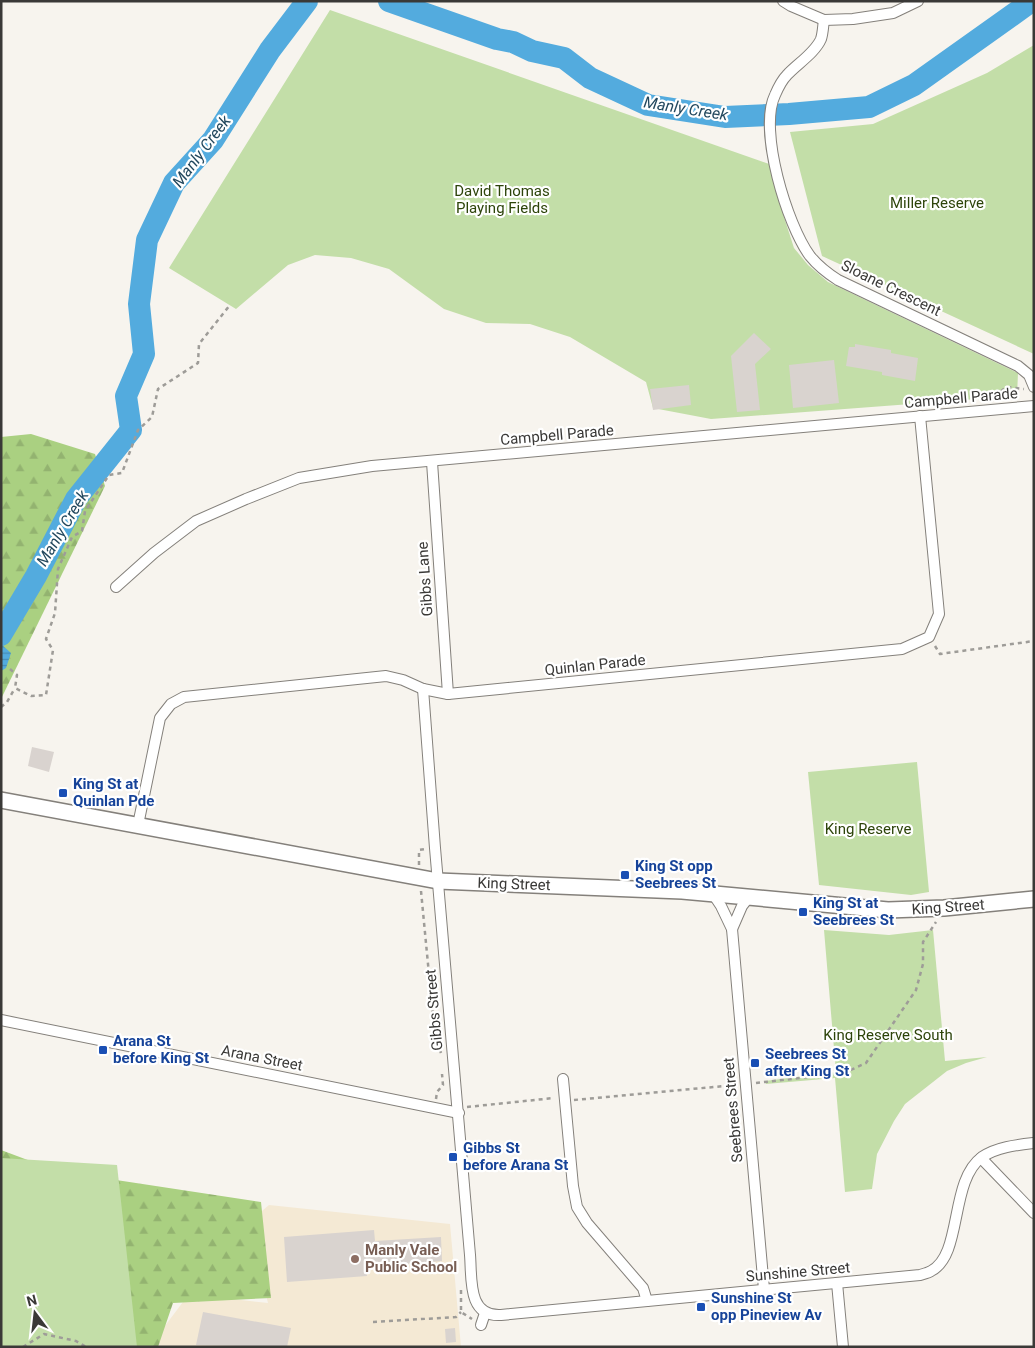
<svg xmlns="http://www.w3.org/2000/svg" width="1035" height="1348" viewBox="0 0 1035 1348" font-family="Roboto,sans-serif">
	<style>
		.education { fill: #f4e9d4 }
		.forest { fill: url(#forest-firs) }
		.park { fill: #c3dea8 }
		.water { fill: url(#water-rules) }
		.lines { fill: none; stroke-linecap: round; stroke-linejoin: round }
		.river { stroke: #53abde; stroke-width: 22 }
		.building { fill: #d9d3cf }
		.street-casing { stroke: #84807b; stroke-width: 12 }
		.secondary-casing { stroke: #84807b; stroke-width: 18 }
		.path { stroke: #9e9c98; stroke-width: 2.5; stroke-dasharray: 4 4; stroke-linecap: butt }
		.street { stroke: #fff; stroke-width: 10 }
		.secondary { stroke: #fff; stroke-width: 15 }
		.transit-dot { fill: #1a4fb4; stroke: #fff; stroke-width: 2 }
		.education-dot { fill: #8d6e63; stroke: #fff; stroke-width: 2 }
		.labels { text-anchor: middle; stroke-width: 4.5; stroke-linejoin: round; paint-order: stroke }
		.park-label { font-size: 15px; fill: #2d440a; stroke: #fff }
		.street-label { font-size: 15px; fill: #3a3937; stroke: #fff }
		.transit-label { font-size: 15px; font-weight: bold; fill: #164399; stroke: #fff; text-anchor: start }
		.education-label { font-size: 15px; font-weight: bold; fill: #785e54; stroke: #fff; text-anchor: start }
		.water-label { font-size: 16px; font-style: italic; fill: #23485e; stroke: #fff }
	</style>
	<defs>
		<pattern id="forest-firs" width="22" height="20" patternUnits="userSpaceOnUse" patternTransform="scale(1.25)"><rect width="22" height="20" fill="#aad081"/><path d="M5 1l3.5 6h-7zM16 11l3.5 6h-7z" fill="#93b370"/></pattern>
		<pattern id="water-rules" width="6" height="5" patternUnits="userSpaceOnUse" patternTransform="scale(1.25)"><rect width="6" height="5" fill="#53abde"/><path d="M0 2.5h6" fill="none" stroke="#468cb5"/></pattern>
	</defs>
	<rect width="100%" height="100%" fill="#f7f4ee"/>
	<!-- education -->
	<polygon class="education" points="269,1205 450,1224 461,1347 149,1347 189,1294 268,1303 248,1223"/>
	<!-- forest -->
	<g class="forest">
		<polygon points="31,434 95,454 105,486 1,699 1,437"/>
		<polygon points="1,1150 57,1171 261,1202 271,1298 173,1303 158,1347 1,1347"/>
	</g>
	<!-- park -->
	<g class="park">
		<polygon points="330,10 772,165 784,217 794,248 808,265 828,282 1018,373 1017,396 711,419 653,408 646,382 570,337 530,324 486,323 444,309 389,269 351,258 315,255 288,265 236,309 169,268"/>
		<polygon points="1034,45 1034,354 822,256 790,132 873,124 987,73"/>
		<polygon points="917,762 929,892 911,895 819,885 808,772"/>
		<polygon points="824,930 889,935 933,930 945,1061 987,1057 966,1063 947,1071 905,1104 894,1121 877,1154 872,1189 845,1192 835,1078 766,1084 765,1081 836,1072"/>
		<polygon points="1,1158 117,1165 137,1347 1,1347"/>
	</g>
	<!-- water -->
	<polygon class="water" points="1,644 11,653 6,668 1,671"/>
	<g class="lines">
		<!-- river -->
		<g class="river">
			<polyline points="389,1 497,39 513,42 532,51 564,58 590,78 648,105 725,117 789,114 869,107 914,85 1032,1"/>
			<polyline points="1,635 36,576 76,499 131,430 126,396 144,354 139,304 147,240 174,183 213,140 270,50 307,1"/>
		</g>
	</g>
	<!-- building -->
	<g class="building">
		<polygon points="754,333 771,349 755,364 760,410 737,412 731,356"/>
		<polygon points="855,344 891,350 891,353 918,358 915,381 882,375 882,372 846,366 849,347 855,347"/>
		<polygon points="834,360 839,403 793,408 789,365"/>
		<polygon points="689,385 691,405 653,410 650,389"/>
		<polygon points="32,747 54,752 49,772 28,766"/>
		<polygon points="374,1230 375,1241 441,1237 442,1261 366,1267 367,1276 287,1282 284,1237"/>
		<polygon points="203,1312 291,1328 287,1347 196,1345"/>
		<polygon points="455,1328 456,1342 446,1343 445,1329"/>
	</g>
	<g class="lines">
		<defs>
			<g id="street">
				<polyline points="783,1 791,6 824,20 853,19 893,13 918,1"/>
				<path d="M824 20C823 26 823 33 821 39 815 53 797 64 787 75 782 80 778 88 775 95 758 130 787 225 810 256 818 266 827 273 838 280L1018 366 1029 375 1034 387"/>
				<polyline points="432,462 448,694"/>
				<polyline points="116,587 154,553 196,521 246,499 299,478 372,466 1034,406"/>
				<path d="M423 689 435 848 470 1255C472 1278 467 1317 501 1315L920 1275C923 1274 928 1273 931 1271 963 1255 949 1181 982 1157 997 1147 1016 1145 1034 1143"/>
				<polyline points="138,825 160,718 171,704 184,697 386,676 403,680 423,689 448,694 902,649 929,637 939,614 920,416"/>
				<polyline points="713,894 721,906 732,929 764,1289"/>
				<polyline points="732,929 742,906 749,897"/>
				<polyline points="1,1020 459,1113"/>
				<polyline points="563,1079 573,1186 577,1207 587,1223 643,1288 647,1301"/>
				<polyline points="981,1158 1034,1213"/>
				<polyline points="837,1283 843,1347"/>
				<polyline points="481,1325 485,1313"/>
			</g>
			<polyline id="secondary" points="1,800 438,881 682,891 888,910 944,908 1034,899"/>
		</defs>
		<!-- street casing -->
		<use href="#street" class="street-casing"/>
		<!-- secondary casing -->
		<use href="#secondary" class="secondary-casing"/>
		<!-- path -->
		<g class="path">
			<polyline points="998,398 998,394 1006,387 1024,389"/>
			<polyline points="935,646 940,654 1034,641"/>
			<polyline points="10,669 17,675 15,688 31,696 46,695 53,650 46,639 55,613 58,569 72,537 82,531 85,511 109,475 122,473 138,430 152,417 158,389 198,363 199,344 230,305"/>
			<polyline points="1,707 7,702 15,688"/>
			<polyline points="419,865 419,850 426,849"/>
			<polyline points="421,891 435,1037 441,1053"/>
			<polyline points="756,1083 844,1073 866,1063 916,990 923,964 923,942 936,922"/>
			<polyline points="436,1099 437,1092 443,1085 442,1074"/>
			<polyline points="574,1100 735,1085"/>
			<polyline points="467,1107 554,1098"/>
			<polyline points="461,1290 461,1312 472,1319"/>
			<polyline points="373,1322 456,1317 461,1312"/>
			<polyline points="23,1347 44,1334 76,1341 86,1347"/>
		</g>
		<!-- street -->
		<use href="#street" class="street"/>
		<!-- secondary -->
		<use href="#secondary" class="secondary"/>
	</g>
	<!-- markers -->
	<g class="transit-dot">
		<rect x="58" y="788" width="10" height="10" rx="2.5"/>
		<rect x="620" y="870" width="10" height="10" rx="2.5"/>
		<rect x="798" y="907" width="10" height="10" rx="2.5"/>
		<rect x="98" y="1045" width="10" height="10" rx="2.5"/>
		<rect x="750" y="1058" width="10" height="10" rx="2.5"/>
		<rect x="448" y="1152" width="10" height="10" rx="2.5"/>
		<rect x="696" y="1302" width="10" height="10" rx="2.5"/>
	</g>
	<circle class="education-dot" cx="355" cy="1259" r="5"/>
	<g class="labels">
		<!-- park labels -->
		<g class="park-label">
			<text x="502" y="196">David Thomas<tspan x="502" dy="17">Playing Fields</tspan></text>
			<text x="937" y="208">Miller Reserve</text>
			<text x="868" y="834">King Reserve</text>
			<text x="888" y="1040">King Reserve South</text>
		</g>
		<!-- street labels -->
		<g class="street-label">
			<text transform="translate(891 288) rotate(26)" y="5">Sloane Crescent</text>
			<text transform="translate(961 398) rotate(-5)" y="5">Campbell Parade</text>
			<text transform="translate(557 435) rotate(-5)" y="5">Campbell Parade</text>
			<text transform="translate(425 579) rotate(-94)" y="5">Gibbs Lane</text>
			<text transform="translate(595 665) rotate(-6)" y="5">Quinlan Parade</text>
			<text transform="translate(514 884) rotate(2)" y="5">King Street</text>
			<text transform="translate(948 907) rotate(-4)" y="5">King Street</text>
			<text transform="translate(434 1010) rotate(-95)" y="5">Gibbs Street</text>
			<text transform="translate(262 1058) rotate(11)" y="5">Arana Street</text>
			<text transform="translate(733 1110) rotate(-95)" y="5">Seebrees Street</text>
			<text transform="translate(798 1272) rotate(-5)" y="5">Sunshine Street</text>
		</g>
		<!-- transit labels -->
		<g class="transit-label">
			<text x="73" y="789">King St at<tspan x="73" dy="17">Quinlan Pde</tspan></text>
			<text x="635" y="871">King St opp<tspan x="635" dy="17">Seebrees St</tspan></text>
			<text x="813" y="908">King St at<tspan x="813" dy="17">Seebrees St</tspan></text>
			<text x="113" y="1046">Arana St<tspan x="113" dy="17">before King St</tspan></text>
			<text x="765" y="1059">Seebrees St<tspan x="765" dy="17">after King St</tspan></text>
			<text x="463" y="1153">Gibbs St<tspan x="463" dy="17">before Arana St</tspan></text>
			<text x="711" y="1303">Sunshine St<tspan x="711" dy="17">opp Pineview Av</tspan></text>
		</g>
		<!-- education labels -->
		<g class="education-label">
			<text x="365" y="1255">Manly Vale<tspan x="365" dy="17">Public School</tspan></text>
		</g>
		<!-- water labels -->
		<g class="water-label">
			<text transform="translate(686 108) rotate(9)" y="6">Manly Creek</text>
			<text transform="translate(201 151) rotate(-53)" y="6">Manly Creek</text>
			<text transform="translate(62 528) rotate(-59)" y="6">Manly Creek</text>
		</g>
	</g>
	<!-- border -->
	<rect width="1035" height="1348" fill="none" stroke="#3a3937" stroke-width="5"/>
	<!-- north arrow -->
	<g transform="translate(35 1313) rotate(345)" stroke="#ffffff" stroke-width="4" paint-order="stroke">
	<path d="M0-4L9 19L0 12L-9 19Z" fill="#3a3937"/>
	<text y="-8" font-size="14" font-weight="bold" text-anchor="middle" fill="#3a3937">N</text>
	</g>
</svg>
